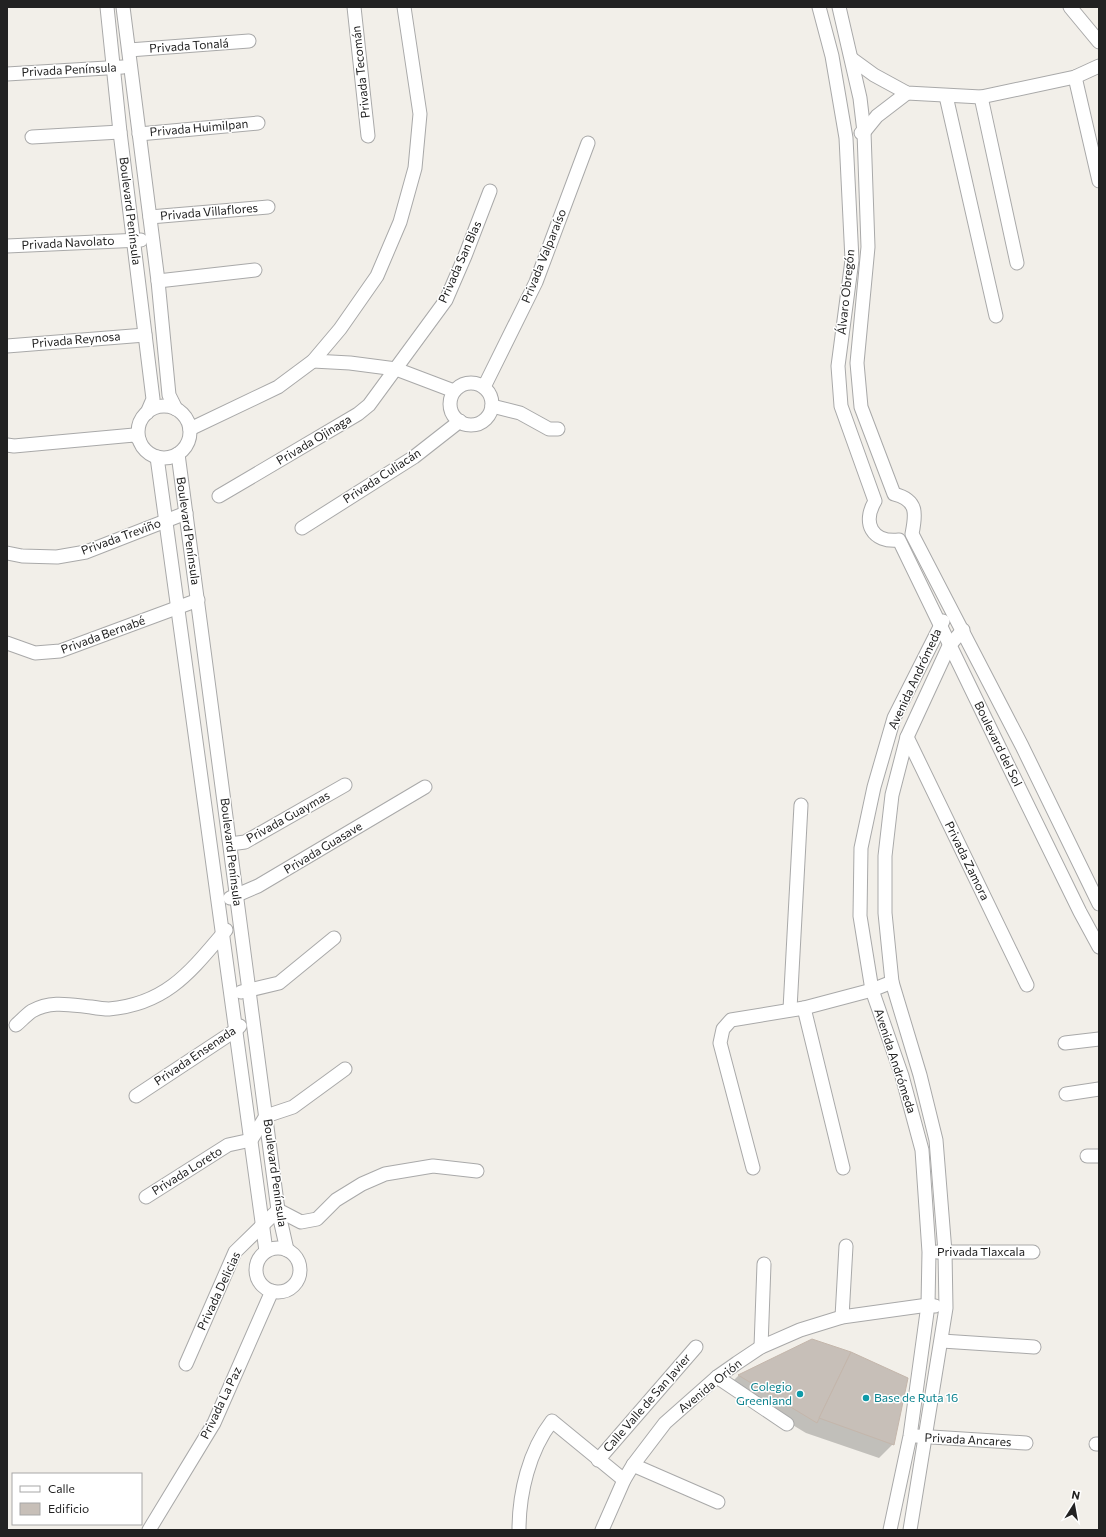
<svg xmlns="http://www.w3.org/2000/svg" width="1106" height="1537" viewBox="0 0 1106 1537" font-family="Commissioner,sans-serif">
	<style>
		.shadow { fill: #0003 }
		.building { fill: #c7bfb8; stroke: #c4b6ab }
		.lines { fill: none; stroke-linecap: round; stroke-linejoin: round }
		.minor-casing { stroke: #a9a9a9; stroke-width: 15 }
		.minor { stroke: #fff; stroke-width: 13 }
		.culture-dot { fill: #0f9aa8; stroke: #fff; stroke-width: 1.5 }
		.labels { text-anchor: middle; stroke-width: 3; stroke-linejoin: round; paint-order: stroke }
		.street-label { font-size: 12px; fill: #222; stroke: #fff }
		.culture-label { font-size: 12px; fill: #0d838f; stroke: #fff; text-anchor: end }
	</style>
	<rect width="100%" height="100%" fill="#f2efe9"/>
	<!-- shadow -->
	<polygon class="shadow" points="812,1340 893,1444 879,1458 806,1433 728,1386 738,1376"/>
	<!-- building -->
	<g class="building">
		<polygon points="812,1339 851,1352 817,1423 738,1375"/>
		<polygon points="851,1352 908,1378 894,1445 819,1418"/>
	</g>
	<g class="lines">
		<defs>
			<g id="minor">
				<polyline points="107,7 120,132 153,399 147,413"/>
				<polyline points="123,7 158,281 169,395 176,409"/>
				<polyline points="354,7 368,136"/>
				<path d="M819 7 832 56 846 138 852 260 838 366 841 406 875 501C862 523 872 543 899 540L1007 763 1080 912 1099 947"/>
				<path d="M839 7 860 98 864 132 868 247 857 363 861 407 894 494C918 500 916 514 912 534L1022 746 1099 904"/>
				<polyline points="1070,7 1099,42"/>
				<polyline points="129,50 249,41"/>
				<polyline points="852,59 874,75 907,93 981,97 1075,77 1099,66"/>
				<polyline points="7,74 123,67"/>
				<polyline points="1075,77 1099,181"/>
				<polyline points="946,96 996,316"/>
				<polyline points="981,97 1017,263"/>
				<polyline points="861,133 864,132 877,116 907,93"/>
				<polyline points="139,134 258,123"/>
				<polyline points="32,137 120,132"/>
				<polyline points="150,217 268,207"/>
				<polyline points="7,246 141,240"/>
				<polyline points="158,281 255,270"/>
				<polyline points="7,346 145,335"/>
				<polyline points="313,361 350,363 396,369 454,391"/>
				<circle cx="471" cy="404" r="21"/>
				<polyline points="484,387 536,282 588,143"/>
				<polyline points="492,406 520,413 549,429 558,429"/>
				<circle cx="164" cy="432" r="26"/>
				<polyline points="190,429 278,387 313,361 340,329 377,276 400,222 415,168 420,114 404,7"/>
				<polyline points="7,445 14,446 134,435 139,439"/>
				<polyline points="178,454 278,1210 287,1250"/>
				<polyline points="157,457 266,1251"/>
				<polyline points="219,496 358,414 369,405 446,300 465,256 490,191"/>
				<polyline points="302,528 414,457 460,421"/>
				<polyline points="7,553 22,556 57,557 86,552 186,513"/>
				<polyline points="7,643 35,653 60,651 198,600"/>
				<polyline points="907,737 1027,985"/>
				<polyline points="230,844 245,842 345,785"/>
				<polyline points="230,898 258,886 425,787"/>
				<polyline points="241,992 279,983 334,938"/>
				<polyline points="804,1008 843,1168"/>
				<polyline points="790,1009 801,805"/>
				<path d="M16 1025C21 1021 26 1015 32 1011 51 1000 71 1005 91 1007 97 1008 103 1009 109 1009 167 1004 191 971 226 930"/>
				<polyline points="1065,1043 1099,1039"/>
				<polyline points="1066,1094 1099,1089"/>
				<polyline points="136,1096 236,1030 240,1026"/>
				<polyline points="1087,1156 1099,1156"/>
				<polyline points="753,1168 720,1043 723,1029 731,1020 804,1008 872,990 892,982"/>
				<polyline points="146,1197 228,1145 251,1140 266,1116 293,1107 345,1069"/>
				<circle cx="278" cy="1270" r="22"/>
				<polyline points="937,1252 1033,1252"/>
				<polyline points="842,1317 846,1246"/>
				<polyline points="942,1341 1034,1347"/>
				<polyline points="761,1347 764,1264"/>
				<polyline points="186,1364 235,1252 278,1210 301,1222 317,1219 336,1200 362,1184 385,1174 433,1166 477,1171"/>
				<polyline points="717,1377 787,1424"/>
				<polyline points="916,1436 1026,1443"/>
				<polyline points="1096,1444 1099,1444"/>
				<polyline points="598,1460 696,1347"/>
				<polyline points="633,1465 718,1502"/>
				<polyline points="149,1530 214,1423 272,1291"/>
				<path d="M519 1530C519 1493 529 1451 552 1421L624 1480"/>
				<polyline points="602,1530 624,1480 633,1465 665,1423 717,1377 737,1363 761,1347 800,1330 842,1317 928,1305 935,1306"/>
				<polyline points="890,1530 910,1436 928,1305 929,1252 922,1150 902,1076 872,990 860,916 861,848 874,787 894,718 943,621"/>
				<polyline points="910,1530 946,1308 945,1252 936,1140 920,1075 892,982 885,913 885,856 892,795 907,737 949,646 963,630"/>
			</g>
		</defs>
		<!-- minor casing -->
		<use href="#minor" class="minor-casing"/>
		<!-- minor -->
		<use href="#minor" class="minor"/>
	</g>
	<!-- markers -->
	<g class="culture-dot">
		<circle cx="800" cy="1394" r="4"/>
		<circle cx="866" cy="1398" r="4"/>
	</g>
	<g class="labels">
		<!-- street labels -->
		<g class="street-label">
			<text transform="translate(189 46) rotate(-4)" y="4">Privada Tonalá</text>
			<text transform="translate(69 70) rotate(-3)" y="4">Privada Península</text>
			<text transform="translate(361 72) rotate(-96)" y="4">Privada Tecomán</text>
			<text transform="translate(199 128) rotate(-5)" y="4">Privada Huimilpan</text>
			<text transform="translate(130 211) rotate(83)" y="4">Boulevard Península</text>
			<text transform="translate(209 212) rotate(-5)" y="4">Privada Villaflores</text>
			<text transform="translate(68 243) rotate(-3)" y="4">Privada Navolato</text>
			<text transform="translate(544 256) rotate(-68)" y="4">Privada Valparaíso</text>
			<text transform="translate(460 262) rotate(-66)" y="4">Privada San Blas</text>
			<text transform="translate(846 292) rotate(-84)" y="4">Álvaro Obregón</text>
			<text transform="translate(76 340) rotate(-5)" y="4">Privada Reynosa</text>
			<text transform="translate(314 440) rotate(-31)" y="4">Privada Ojinaga</text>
			<text transform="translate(382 476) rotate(-33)" y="4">Privada Culiacán</text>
			<text transform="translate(188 531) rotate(82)" y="4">Boulevard Península</text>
			<text transform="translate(121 537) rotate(-20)" y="4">Privada Treviño</text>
			<text transform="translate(103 635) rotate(-20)" y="4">Privada Bernabé</text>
			<text transform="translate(915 679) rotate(-65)" y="4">Avenida Andrómeda</text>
			<text transform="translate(998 744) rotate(64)" y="4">Boulevard del Sol</text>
			<text transform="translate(288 817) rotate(-29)" y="4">Privada Guaymas</text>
			<text transform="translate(323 848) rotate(-31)" y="4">Privada Guasave</text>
			<text transform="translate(231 852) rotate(83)" y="4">Boulevard Península</text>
			<text transform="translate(967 861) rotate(64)" y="4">Privada Zamora</text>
			<text transform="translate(195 1056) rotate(-34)" y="4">Privada Ensenada</text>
			<text transform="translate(895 1061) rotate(72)" y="4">Avenida Andrómeda</text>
			<text transform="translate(187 1171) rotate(-32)" y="4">Privada Loreto</text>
			<text transform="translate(275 1173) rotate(82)" y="4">Boulevard Península</text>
			<text x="981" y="1256">Privada Tlaxcala</text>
			<text transform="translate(219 1291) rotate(-65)" y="4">Privada Delicias</text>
			<text transform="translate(710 1386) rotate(-39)" y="4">Avenida Orión</text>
			<text transform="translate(221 1403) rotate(-64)" y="4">Privada La Paz</text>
			<text transform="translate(647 1403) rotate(-49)" y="4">Calle Valle de San Javier</text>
			<text transform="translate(968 1440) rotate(3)" y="4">Privada Ancares</text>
		</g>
		<!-- culture labels -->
		<g class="culture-label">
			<text x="792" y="1391">Colegio<tspan x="792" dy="14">Greenland</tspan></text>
			<text x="874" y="1402" text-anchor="start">Base de Ruta 16</text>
		</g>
	</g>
	<!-- border -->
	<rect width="1106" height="1537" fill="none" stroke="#222222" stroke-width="16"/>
	<!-- legend -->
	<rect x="12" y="1473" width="130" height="52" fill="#ffffff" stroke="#a7a7a7"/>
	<rect x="20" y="1486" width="20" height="6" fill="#ffffff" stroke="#a7a7a7"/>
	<text x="48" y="1493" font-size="12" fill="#222222">Calle</text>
	<rect x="20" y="1503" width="20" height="12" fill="#c7bfb8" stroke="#a7a7a7"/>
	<text x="48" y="1513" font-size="12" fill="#222222">Edificio</text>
	<!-- north arrow -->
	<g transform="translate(1074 1505) rotate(11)" stroke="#ffffff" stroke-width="3" paint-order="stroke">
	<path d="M0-3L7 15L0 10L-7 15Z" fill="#222222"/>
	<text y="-6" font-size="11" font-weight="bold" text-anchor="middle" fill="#222222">N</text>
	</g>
</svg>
